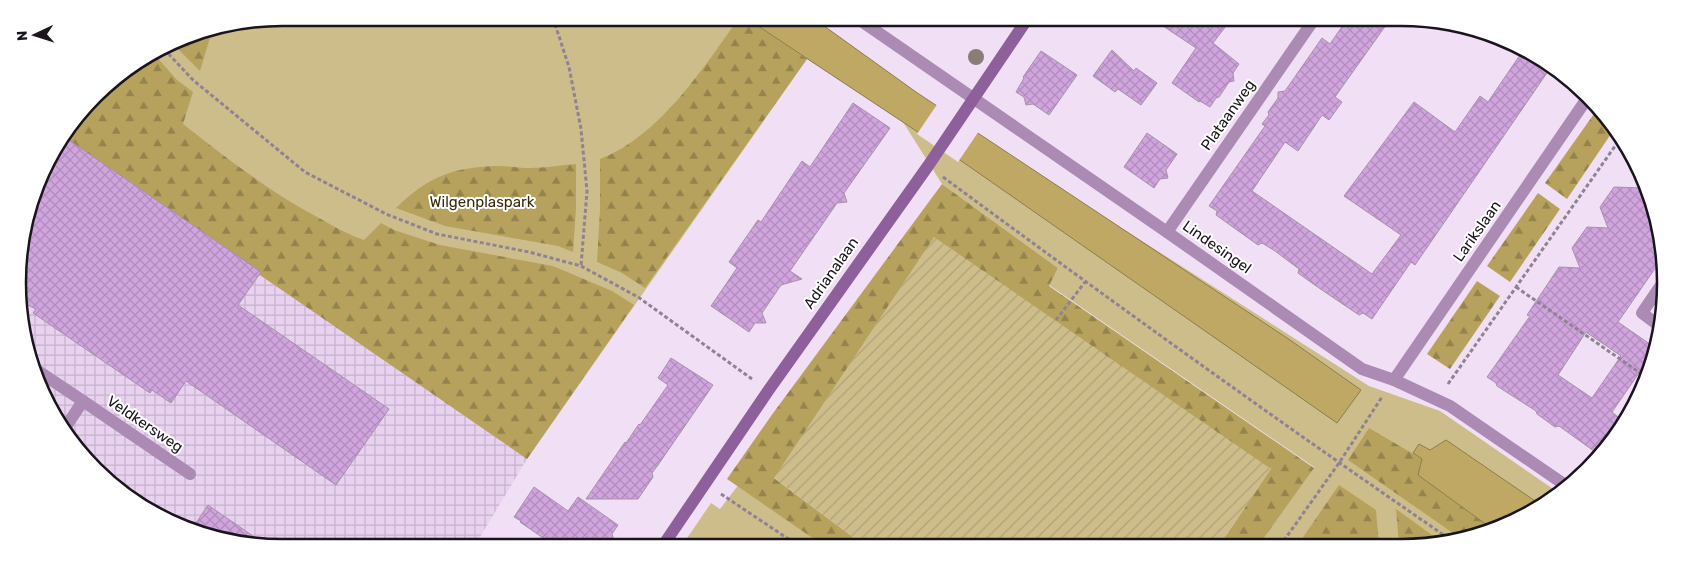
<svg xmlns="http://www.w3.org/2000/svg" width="1683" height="565" viewBox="0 0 1683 565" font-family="Rubik,sans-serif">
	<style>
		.industrial { fill: url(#industrial-grid) }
		.green { fill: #cdbd8a }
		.forest { fill: url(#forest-firs) }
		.garden { fill: url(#garden-furrows) }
		.water { fill: #bea863; stroke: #8d7c4e }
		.pier { fill: #f1dff6 }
		.building { fill: url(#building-cross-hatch); stroke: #a393a8; fill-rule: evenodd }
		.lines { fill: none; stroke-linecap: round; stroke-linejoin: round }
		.path { stroke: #8f8293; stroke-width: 3; stroke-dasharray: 4 2.5; stroke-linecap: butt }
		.lane { stroke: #ab8bb4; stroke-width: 12 }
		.street { stroke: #ab8bb4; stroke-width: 12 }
		.secondary { stroke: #8d5f9b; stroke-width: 12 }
		.tree { fill: #8a7d76 }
		.labels { text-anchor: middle; stroke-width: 4; stroke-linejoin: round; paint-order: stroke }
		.street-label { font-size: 15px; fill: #1a141c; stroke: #fff }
		.park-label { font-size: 15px; fill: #362d0d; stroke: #fff }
		.rim { fill: none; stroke: #1a141c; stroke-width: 2.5 }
	</style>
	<defs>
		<pattern id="industrial-grid" width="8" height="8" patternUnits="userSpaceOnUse" patternTransform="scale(1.25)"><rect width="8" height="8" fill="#e8d2f0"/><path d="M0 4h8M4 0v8" fill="none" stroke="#c6b3cd"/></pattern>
		<pattern id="forest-firs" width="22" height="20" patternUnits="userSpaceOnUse" patternTransform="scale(1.25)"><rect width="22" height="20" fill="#b7a25d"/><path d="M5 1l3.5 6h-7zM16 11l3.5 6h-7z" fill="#94834c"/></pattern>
		<pattern id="garden-furrows" width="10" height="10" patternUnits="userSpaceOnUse" patternTransform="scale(1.25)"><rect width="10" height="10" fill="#cdbd8a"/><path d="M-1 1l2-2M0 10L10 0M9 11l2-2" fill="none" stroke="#afa276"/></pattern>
		<pattern id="building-cross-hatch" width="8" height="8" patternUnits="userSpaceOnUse" patternTransform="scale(1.25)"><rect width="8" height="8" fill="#d0a4dd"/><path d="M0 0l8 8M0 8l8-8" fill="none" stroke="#b28cbd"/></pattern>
	</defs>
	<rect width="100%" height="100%" fill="#f1dff6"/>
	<!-- industrial -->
	<polygon class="industrial" points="64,140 527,459 474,547 283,547 214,539 135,503 62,430 26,351 20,248 45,165"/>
	<!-- green -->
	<g class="green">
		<polygon points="282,18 793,18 1369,386 1440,411 1559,493 1517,520 1435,545 1251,546 1314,467 1049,285 1058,268 942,184 903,122 807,59 527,459 68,135 108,83 181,38"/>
		<polygon points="746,475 848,546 681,547 711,503 720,509"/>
	</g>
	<!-- forest -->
	<g class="forest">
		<path d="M739 18H746L807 59 645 288 622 273 597 262 600 209V159C660 136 703 68 739 18Z"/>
		<polygon points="212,31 200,71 172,43 181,38"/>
		<path d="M154 54 177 80 193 92 183 124C226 158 270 192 319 218 333 226 347 234 364 240L381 223 394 230 440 245 553 266 612 291 634 305 527 459 64 140 108 83Z"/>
		<polygon points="1596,111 1613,131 1567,199 1545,183"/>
		<path d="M576 164V209L573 252 558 246 445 226 396 208C429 176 453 167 499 166 509 166 520 168 530 168 545 168 561 165 576 164Z"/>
		<polygon points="942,184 1058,268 1049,286 1314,468 1258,546 1219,546 1271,468 774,478 865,546 824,546 727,479 771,416"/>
		<polygon points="1538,193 1560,209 1510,282 1487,266"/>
		<polygon points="1477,281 1500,296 1450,369 1427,354"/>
		<polygon points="1369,428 1422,459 1418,475 1491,528 1460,538 1348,460"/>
		<polygon points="1339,485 1376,510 1379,545 1297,546"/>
		<polygon points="1396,509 1443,543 1435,545 1399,545"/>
	</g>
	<!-- garden -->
	<polygon class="garden" points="934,237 1271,469 1219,546 865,546 774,478"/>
	<!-- water -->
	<g class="water">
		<polygon points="746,18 813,18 916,92 1290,340 1361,390 1337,423 960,160"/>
		<polygon points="1446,440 1541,505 1517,520 1491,528 1418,475 1422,459 1413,453 1419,444 1430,450"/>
	</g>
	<!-- pier -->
	<polygon class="pier" points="938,103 979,131 958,162 917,134"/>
	<!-- building -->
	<g class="building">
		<polygon points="1151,18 1232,18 1213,43 1239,64 1233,73 1234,81 1229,82 1219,97 1216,98 1210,107 1200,101 1199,102 1172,83 1196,48"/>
		<polygon points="1348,18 1391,18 1335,97 1342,102 1329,120 1322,115 1298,151 1285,142 1252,191 1372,274 1401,235 1344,196 1414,102 1455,132 1480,96 1488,102 1522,52 1551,67 1415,265 1411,262 1372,319 1363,313 1359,315 1319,288 1298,273 1299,269 1275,251 1262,243 1258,245 1216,215 1217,211 1209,206 1265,126 1262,124 1269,115 1268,112 1278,98 1278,92 1285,91 1322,38 1330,44"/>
		<polygon points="1112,50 1134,71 1136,68 1157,83 1141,105 1118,89 1115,92 1093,76"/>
		<polygon points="1041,51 1077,75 1049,115 1033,104 1026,105 1024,97 1016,92 1024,78 1023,77"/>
		<polygon points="853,103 890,128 844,193 847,202 837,203 790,271 802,279 781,285 762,313 766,323 755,323 749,332 711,306 737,268 729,262 758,220 761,222 802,161 810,167"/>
		<polygon points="1147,133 1177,154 1166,170 1168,178 1160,179 1154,188 1124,167"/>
		<polygon points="66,138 261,272 238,305 389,409 336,485 186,381 171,403 152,390 150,393 33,313 36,309 23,303 20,248 45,165"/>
		<path d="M1614 187 1643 188 1663 248V257L1618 322 1657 349V351L1647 374 1641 370 1612 412 1624 422 1598 454 1559 426 1555 427 1537 414 1536 411 1497 386 1496 383 1487 377 1530 316 1527 315 1559 267 1580 268 1572 248 1587 227 1608 228 1600 207ZM1586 332 1621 356 1592 398 1558 375Z"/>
		<polygon points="671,358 713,385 658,465 652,473 653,477 638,499 586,499 625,442 626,443 639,424 640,425 668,385 658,378"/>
		<polygon points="534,487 568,511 578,497 618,525 612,534 613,537 605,547 556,547 520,522 521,521 514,517"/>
		<polygon points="208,505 266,545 214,539 192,529"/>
	</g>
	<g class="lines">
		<!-- path -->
		<g class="path">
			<polyline points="553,18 569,67 581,129 587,191 581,266"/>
			<polyline points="164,49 193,80 305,172 386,214 437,234 529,252 581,266 638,297 752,379"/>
			<path d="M943 177C1111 301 1279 422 1451 540"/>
			<polyline points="1516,287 1646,377"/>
			<polyline points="1056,320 1085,282"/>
			<polyline points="1448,384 1620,139"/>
			<polyline points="721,494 799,546"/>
			<polyline points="1280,546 1339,463 1382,397"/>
		</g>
		<!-- lane -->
		<g class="lane">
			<polyline points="1658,325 1642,313 1661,285"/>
			<polyline points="83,401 190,474"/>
		</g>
		<!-- street -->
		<g class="street">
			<polyline points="857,18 1167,232 1362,369 1394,380 1450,406 1568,487"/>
			<polyline points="1167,232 1315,18"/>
			<polyline points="35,369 83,401 63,431"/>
			<polyline points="1394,380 1586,100"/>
		</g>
		<!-- secondary -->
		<polyline class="secondary" points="662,547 768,391 928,166 1028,18"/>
	</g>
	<!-- trees -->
	<circle class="tree" cx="976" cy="57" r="8"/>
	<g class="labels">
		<!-- street labels -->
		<g class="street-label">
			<text transform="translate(1228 115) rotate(-55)" y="5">Plataanweg</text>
			<text transform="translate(1477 231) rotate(-55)" y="5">Larikslaan</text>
			<text transform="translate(1217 247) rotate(35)" y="5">Lindesingel</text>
			<text transform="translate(831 273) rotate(-55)" y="5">Adrianalaan</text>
			<text transform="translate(145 424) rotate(34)" y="5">Veldkersweg</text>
		</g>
		<!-- park labels -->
		<g class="park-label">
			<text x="482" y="207">Wilgenplaspark</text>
		</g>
	</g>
	<!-- crop -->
	<path d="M0 0H1683V565H0ZM282 26H1401A256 256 0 0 1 1657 282V283A256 256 0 0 1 1401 539H282A256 256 0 0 1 26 283V282A256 256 0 0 1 282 26Z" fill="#fff" fill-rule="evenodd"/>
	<path class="rim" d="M282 26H1401A256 256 0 0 1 1657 282V283A256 256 0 0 1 1401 539H282A256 256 0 0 1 26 283V282A256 256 0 0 1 282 26Z"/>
	<!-- north arrow -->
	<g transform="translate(35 35) rotate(266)" stroke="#ffffff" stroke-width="4" paint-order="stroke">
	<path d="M0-4L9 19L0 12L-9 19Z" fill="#1a141c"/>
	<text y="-8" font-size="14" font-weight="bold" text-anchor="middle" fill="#1a141c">N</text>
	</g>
</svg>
